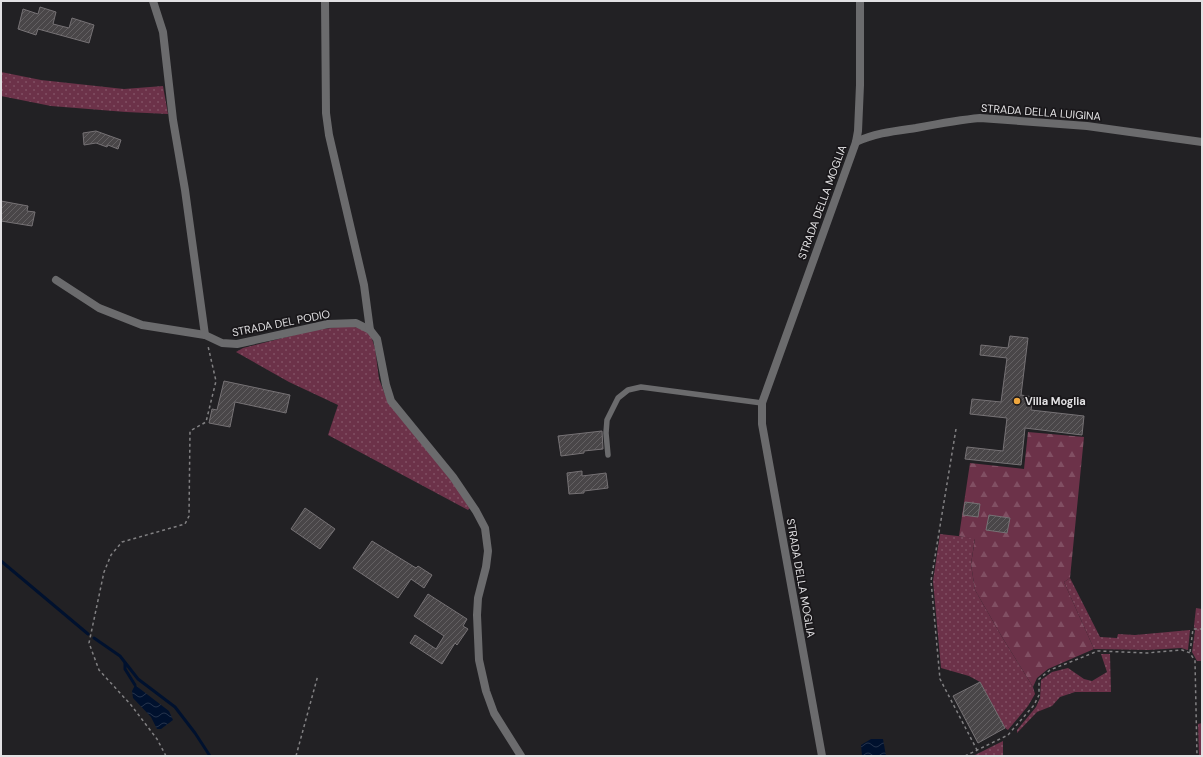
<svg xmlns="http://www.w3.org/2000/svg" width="1203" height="757" viewBox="0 0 1203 757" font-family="'DM Sans',sans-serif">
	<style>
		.grass { fill: url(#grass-dots) }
		.forest { fill: url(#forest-firs) }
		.water { fill: url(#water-waves) }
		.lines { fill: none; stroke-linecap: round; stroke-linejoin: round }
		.stream { stroke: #00112e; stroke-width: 3 }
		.building { fill: url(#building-hatch); stroke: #767275 }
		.path { stroke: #828183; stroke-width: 1.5; stroke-dasharray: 3 3; stroke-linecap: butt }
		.lane { stroke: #6b6b6d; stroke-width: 5.5 }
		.street { stroke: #6b6b6d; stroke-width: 8 }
		.poi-dot { fill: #efa73e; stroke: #19171a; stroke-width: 1.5 }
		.labels { text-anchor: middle; stroke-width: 3.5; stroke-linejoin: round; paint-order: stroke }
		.street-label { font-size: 11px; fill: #e2e1e3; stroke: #19171a }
		.poi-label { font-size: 11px; font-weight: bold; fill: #e2e1e3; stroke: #19171a; text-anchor: start }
	</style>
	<defs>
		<pattern id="grass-dots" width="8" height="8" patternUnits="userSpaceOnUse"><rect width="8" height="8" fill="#6c3249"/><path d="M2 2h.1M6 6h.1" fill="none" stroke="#814f63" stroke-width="1.8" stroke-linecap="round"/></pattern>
		<pattern id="forest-firs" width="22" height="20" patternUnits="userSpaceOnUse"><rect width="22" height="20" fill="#6c3249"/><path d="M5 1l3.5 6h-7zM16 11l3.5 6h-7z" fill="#814f63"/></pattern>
		<pattern id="water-waves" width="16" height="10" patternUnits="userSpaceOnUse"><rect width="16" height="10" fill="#00112e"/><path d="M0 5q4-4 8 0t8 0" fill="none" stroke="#25334c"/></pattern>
		<pattern id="building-hatch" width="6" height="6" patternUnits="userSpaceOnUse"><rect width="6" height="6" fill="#494648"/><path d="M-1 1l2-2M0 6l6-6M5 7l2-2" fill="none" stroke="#636062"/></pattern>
	</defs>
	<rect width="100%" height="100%" fill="#222124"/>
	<!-- grass -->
	<g class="grass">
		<polygon points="1,72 41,80 124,89 163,86 168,114 126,112 51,106 1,96"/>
		<polygon points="344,326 363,328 371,336 375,348 379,379 388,402 452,478 471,507 468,510 328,435 338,405 289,382 236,352 243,348 310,331"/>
		<polygon points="940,534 975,538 971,564 975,590 1002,637 1033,687 1035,694 1028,706 1008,730 1005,728 980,682 969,676 941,668 933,581"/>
		<polygon points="1070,578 1100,637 1117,638 1118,634 1135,635 1190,630 1188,650 1181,648 1148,650 1094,649 1064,582"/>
		<polygon points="1196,608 1202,609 1202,661 1197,661 1192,652 1195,631 1194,626"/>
		<polygon points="1101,654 1110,654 1111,692 1075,692 1060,697 1052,706 1037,712 1017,733 1017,730 1036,707 1040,698 1041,680 1052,672 1068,668 1084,679 1092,681 1107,672"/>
		<polygon points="1202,723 1202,756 1199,756 1198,724"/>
		<polygon points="1003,741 1003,756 973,756"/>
	</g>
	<!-- forest -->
	<polygon class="forest" points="1028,432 1084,437 1070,578 1064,582 1094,649 1048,669 1037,678 1033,687 1002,637 975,590 971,564 975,539 959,536 970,463 1024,469"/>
	<!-- water -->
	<g class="water">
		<polygon points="135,685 169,711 173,720 161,729 157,729 151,717 133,698 132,691"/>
		<polygon points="871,739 883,739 886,756 862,756 861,745"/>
	</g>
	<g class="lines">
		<!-- stream -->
		<g class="stream">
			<polyline points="1,561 88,634"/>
			<polyline points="94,638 120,656 138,679 175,707 195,733 210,756"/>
			<polyline points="125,663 125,669 135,685"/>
		</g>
	</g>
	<!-- building -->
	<g class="building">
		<polygon points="40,7 56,12 53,24 69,28 72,18 94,25 89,43 38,29 36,35 18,29 23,9 38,14"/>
		<polygon points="96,131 121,140 118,149 108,145 107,147 96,143 84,145 83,133"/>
		<polygon points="1,201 28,206 27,211 35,212 32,226 1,221"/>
		<polygon points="1010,336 1028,338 1021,395 1033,397 1031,410 1084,416 1082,435 1025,428 1021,465 965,459 967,447 1003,451 1007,418 970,414 972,399 1001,402 1007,358 980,355 981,345 1008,348"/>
		<polygon points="224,381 290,395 286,413 235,402 230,427 209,423 212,409 217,410"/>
		<polygon points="602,431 603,449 584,451 584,453 561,456 558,436"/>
		<polygon points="582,471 582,476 606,473 608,488 584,491 584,493 569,494 567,473"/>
		<polygon points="965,502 980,504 978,517 963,515"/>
		<polygon points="305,508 335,529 320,549 291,529"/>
		<polygon points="989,515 1010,518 1007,533 986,530"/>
		<polygon points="372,541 416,568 418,566 432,575 424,588 411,579 398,598 353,568"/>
		<polygon points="428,594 467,619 463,626 468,629 457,645 455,643 442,664 410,643 415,635 436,649 444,636 414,616"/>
		<polygon points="980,682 1005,728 978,743 953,696"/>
	</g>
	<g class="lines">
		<!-- path -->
		<g class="path">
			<polyline points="956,429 931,581 940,679 977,750"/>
			<polyline points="1190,652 1193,629 1202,629"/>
			<polyline points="166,756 157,739 131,705 99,670 89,643 104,572 111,555 122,542 185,524 189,516 190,431 206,422 216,381 208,346"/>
			<polyline points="296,756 318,675"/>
			<polyline points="965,756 1008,735 1034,705 1039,695 1039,679 1050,670 1098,651 1147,653 1182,650 1190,653 1195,661 1197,756"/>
		</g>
		<!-- lane -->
		<polyline class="lane" points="608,455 606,433 607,420 618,398 628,390 641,387 762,403"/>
		<!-- street -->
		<g class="street">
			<polyline points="153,1 163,32 173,120 185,190 205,335 222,343 237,344 328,324 356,323 370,330 377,339 386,385 391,401 453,477 476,511 485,528 488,551 486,567 478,598 477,615 479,660 486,691 494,713 521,756"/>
			<polyline points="325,1 326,113 329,135 364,285 370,330"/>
			<path d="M856 142C875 133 895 131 916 128 937 124 958 120 980 118L1087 126 1202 142"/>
			<polyline points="56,280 99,308 142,325 205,335"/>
			<polyline points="822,756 762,424 762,403 856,142 858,131 860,85 860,1"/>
		</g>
	</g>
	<!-- markers -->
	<circle class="poi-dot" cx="1017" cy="401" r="4"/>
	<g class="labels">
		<!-- street labels -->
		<g class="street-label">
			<text transform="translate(1041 112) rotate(4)" y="4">STRADA DELLA LUIGINA</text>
			<text transform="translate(822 202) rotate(-70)" y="4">STRADA DELLA MOGLIA</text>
			<text transform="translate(281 323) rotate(-11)" y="4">STRADA DEL PODIO</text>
			<text transform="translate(801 578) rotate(80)" y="4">STRADA DELLA MOGLIA</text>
		</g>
		<!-- poi labels -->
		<g class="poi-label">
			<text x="1025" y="405">Villa Moglia</text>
		</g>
	</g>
	<!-- border -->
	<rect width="1203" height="757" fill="none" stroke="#e2e1e3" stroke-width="4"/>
</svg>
